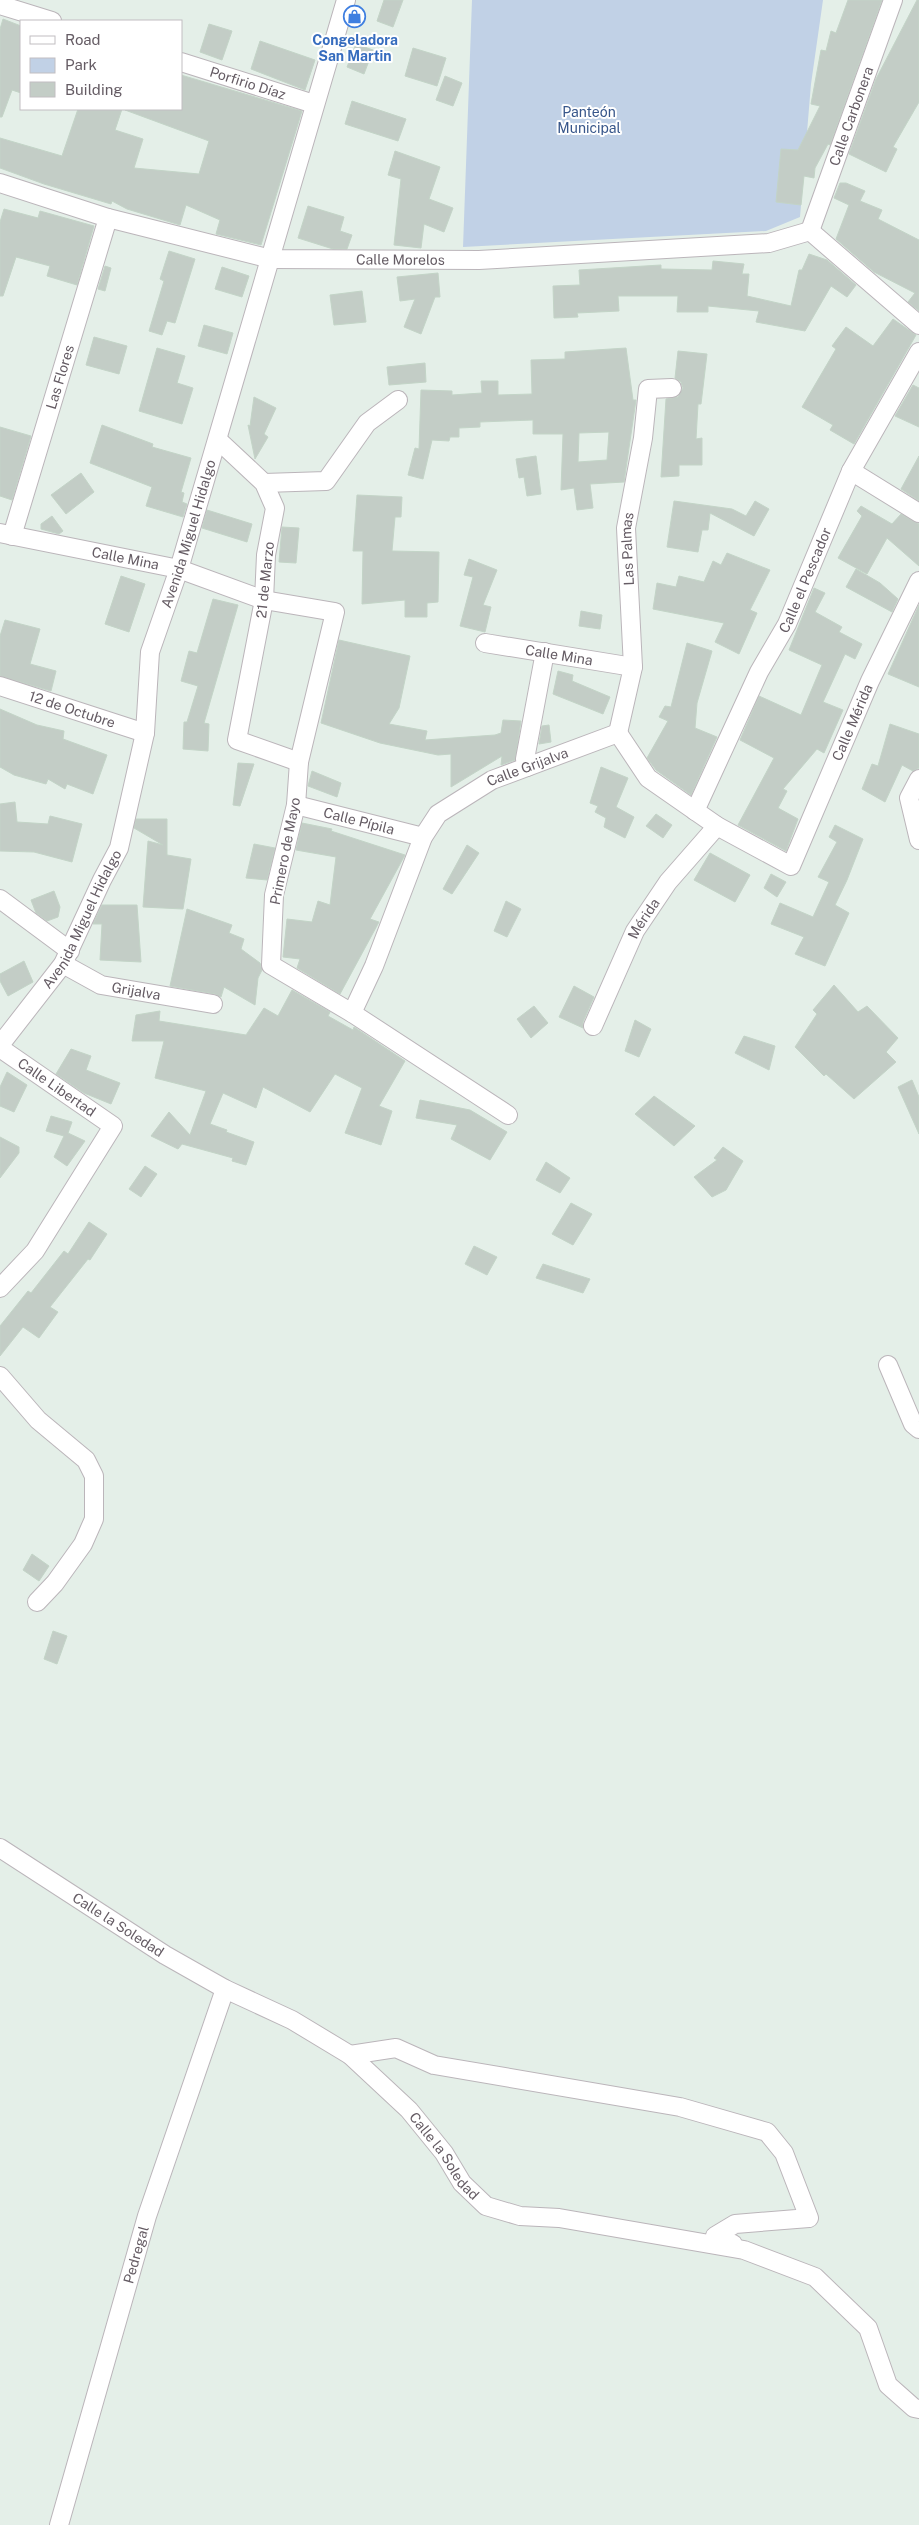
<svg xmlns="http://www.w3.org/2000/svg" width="919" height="2525" viewBox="0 0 919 2525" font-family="'Public Sans',sans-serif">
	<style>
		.green { fill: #c1d1e6 }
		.building { fill: #c3cdc6; stroke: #c3d4c7; fill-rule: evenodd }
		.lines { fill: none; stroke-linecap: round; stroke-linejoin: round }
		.minor-casing { stroke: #bbb5ba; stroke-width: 20 }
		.minor { stroke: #fff; stroke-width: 18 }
		.labels { text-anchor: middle; stroke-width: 4; stroke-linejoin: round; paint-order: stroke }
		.shop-label { font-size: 14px; font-weight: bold; fill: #366cbe; stroke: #fff }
		.street-label { font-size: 14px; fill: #655c64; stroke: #fff }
		.park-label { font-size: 14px; fill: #37568a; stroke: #fff }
	</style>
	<rect width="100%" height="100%" fill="#e4efe8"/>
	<!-- green -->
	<polygon class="green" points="472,0 823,0 811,84 800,217 766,231 463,247"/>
	<!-- building -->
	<g class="building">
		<polygon points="384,0 403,0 393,27 377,21"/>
		<polygon points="848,0 882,0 830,145 828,144 815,168 814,178 804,176 801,205 776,202 781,149 798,150 820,106 811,104 821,50 826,51 831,31 836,33"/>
		<polygon points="917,0 919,0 919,102 893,147 897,149 886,172 849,154 876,79"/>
		<polygon points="3,19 21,26 21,93 12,90 2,117 0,117 0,29"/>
		<polygon points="209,24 232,31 222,60 200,52"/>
		<polygon points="260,41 315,60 305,90 251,69"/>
		<polygon points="356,44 373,50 364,74 347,67"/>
		<polygon points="413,48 446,58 437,86 405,76"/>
		<polygon points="181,75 302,111 261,245 216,234 220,220 186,205 180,225 127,209 112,201 111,204 44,184 0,168 0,138 62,156 78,109 122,109 115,130 143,139 134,168 199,174 209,141 125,110 181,109"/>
		<polygon points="445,76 462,83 453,106 436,100"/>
		<polygon points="352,101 406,119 398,141 345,124"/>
		<polygon points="395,151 440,167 429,199 453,208 444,232 424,224 421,248 394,245 401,179 388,175"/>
		<polygon points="840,183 846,183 865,191 860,201 882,210 878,219 919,240 919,311 908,302 915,293 874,272 836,239 849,205 834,198"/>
		<polygon points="308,206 344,217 340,231 352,235 347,249 333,249 298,238"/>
		<polygon points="4,209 38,218 40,211 94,226 77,285 47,276 50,266 16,257 3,296 0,296 0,222"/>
		<polygon points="169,251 195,259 175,323 167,321 162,335 149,331 164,281 160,279"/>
		<polygon points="809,254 827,260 856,285 847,297 831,286 805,331 756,322 759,311 708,306 708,312 677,312 678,296 618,296 619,311 577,313 578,317 554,318 553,286 580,285 579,270 661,265 661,269 712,270 713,261 744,264 742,274 749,274 747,296 791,306 799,270 802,270"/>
		<polygon points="105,266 111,268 105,291 98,289"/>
		<polygon points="222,267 249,276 242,297 215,289"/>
		<polygon points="438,273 440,297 435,297 421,334 404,327 415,299 400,301 397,277"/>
		<polygon points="362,291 366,322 334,325 330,295"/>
		<polygon points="893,319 916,335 854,444 830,430 833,425 802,407 836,349 832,346 846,327 873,346"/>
		<polygon points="204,325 233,333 227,354 198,346"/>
		<polygon points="94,337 127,346 119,374 86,365"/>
		<polygon points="157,348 185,356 177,383 193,388 182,424 139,411"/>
		<path d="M626 348 633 400H636L624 482 590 484 593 508 577 510 574 488 561 490 563 434H533V420L480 422V427L459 428V437H450L449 441 432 440 423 479 408 475 415 448 419 449 421 390 452 391V395L482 393 481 381H498V395L532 394 531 360 565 359V352ZM609 432 607 460 578 462 579 433Z"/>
		<polygon points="678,351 707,354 701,404 698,404 696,439 702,438 702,465 679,465 679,476 661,477 666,399 678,397 683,388 681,382 675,378"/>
		<polygon points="425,363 426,382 389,385 387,367"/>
		<polygon points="913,385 919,388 919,427 895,416"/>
		<polygon points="254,397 276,408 264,434 268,437 255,459 248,425 250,426"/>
		<polygon points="102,425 153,444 152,447 191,458 181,492 184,493 182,502 187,504 183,517 146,506 152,487 90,463"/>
		<polygon points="0,427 31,436 12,500 0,496"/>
		<polygon points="536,456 541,494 527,496 524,477 519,478 516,459"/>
		<polygon points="919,456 919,501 901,489"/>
		<polygon points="81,473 94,492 66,514 51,495"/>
		<polygon points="357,495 402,497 401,517 395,517 392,551 439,552 438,602 427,603 427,617 405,617 405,600 362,604 363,551 353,551"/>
		<polygon points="674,501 732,509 746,516 755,501 769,509 754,536 710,513 708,530 702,530 698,552 667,547"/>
		<polygon points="861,506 892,524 901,514 919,524 919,566 887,538 867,574 838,558 862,516 857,511"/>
		<polygon points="207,510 252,524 247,542 202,528"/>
		<polygon points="52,516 63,531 59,534 41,529 41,524"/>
		<polygon points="282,527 299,528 296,563 279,562"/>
		<polygon points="727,553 770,570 750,610 757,613 739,654 715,642 724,623 653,609 657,583 676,587 679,576 704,582 713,561 721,565"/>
		<polygon points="469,559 497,570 483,605 491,607 485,632 460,626 473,577 464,575"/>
		<polygon points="856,569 880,583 898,599 892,612 846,587"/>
		<polygon points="121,576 145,584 129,632 105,624"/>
		<polygon points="814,588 825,593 815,612 842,627 839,632 862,644 855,659 845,654 823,702 843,710 824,753 817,749 783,789 787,791 778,808 798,819 786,851 738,825 774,758 740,740 759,696 801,715 822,665 789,650"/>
		<polygon points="213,599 238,605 204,723 209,724 208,751 183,749 184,722 187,722 198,686 181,681 189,651 197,653"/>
		<polygon points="919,605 919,687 888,674"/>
		<polygon points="581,611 602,615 600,629 579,626"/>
		<polygon points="5,620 40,629 30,664 56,671 51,691 0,676 0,636"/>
		<polygon points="339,640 410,656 399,708 389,724 427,731 425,740 495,735 501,733 503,720 521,721 515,760 501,765 502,756 451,787 451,754 438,755 380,743 321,723"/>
		<polygon points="687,643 712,651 697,703 695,728 717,737 691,795 656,770 647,758 668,721 659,717 665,706 671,707"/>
		<polygon points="558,671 573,675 572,681 610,697 603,714 553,694"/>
		<polygon points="0,709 37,725 64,731 63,739 107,755 93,794 67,784 65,789 48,779 46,784 14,775 0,767"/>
		<polygon points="890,724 919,734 919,768 913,771 902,765 885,802 862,789 872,764 878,766"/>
		<polygon points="549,725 551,742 539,744 542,726"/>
		<polygon points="238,763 254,764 240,806 233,805"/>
		<polygon points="601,767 628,778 616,807 634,817 625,838 604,827 606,818 595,812 598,806 590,803"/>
		<polygon points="312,771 341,783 337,797 308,786"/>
		<polygon points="15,802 17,822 48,824 50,816 82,824 72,862 34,852 0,851 0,804"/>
		<polygon points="656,814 672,825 663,838 646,826"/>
		<polygon points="136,819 167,819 167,855 191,859 183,909 143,907 148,841 163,845 134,828"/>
		<polygon points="302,823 332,829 331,831 405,855 370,919 379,922 340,994 297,968 300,959 283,957 287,919 312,922 318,901 330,905 336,857 296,850"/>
		<polygon points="835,825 863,839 847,880 835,905 849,913 825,966 795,954 804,937 771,924 780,903 813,917 829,882 818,877 837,842 829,837"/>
		<polygon points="254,844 275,848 267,880 246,878"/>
		<polygon points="467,845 479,853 452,894 443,889"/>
		<polygon points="710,853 750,875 735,902 694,880"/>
		<polygon points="771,874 786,882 777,897 764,888"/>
		<polygon points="54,891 60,907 58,917 47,921 36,913 31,900"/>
		<polygon points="506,901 521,909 507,937 494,931"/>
		<polygon points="102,905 137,905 141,962 100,960 102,924 93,924"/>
		<polygon points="187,909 232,925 229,933 244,939 241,949 260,963 262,970 258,978 255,1005 224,987 221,997 215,994 170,986"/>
		<polygon points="24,961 33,982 8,996 0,981 0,974"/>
		<polygon points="834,985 858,1012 867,1006 898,1038 886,1052 896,1062 854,1099 826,1074 824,1076 795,1047 817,1014 813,1010"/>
		<polygon points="574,986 594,997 583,1022 583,1028 559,1017"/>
		<polygon points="292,990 330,1012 328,1016 353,1030 354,1027 405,1061 379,1106 392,1111 381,1145 345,1133 362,1088 335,1074 310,1112 263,1087 256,1108 223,1093 210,1124 227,1130 226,1132 254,1142 246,1165 232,1161 233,1158 182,1144 178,1149 151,1136 169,1112 190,1135 206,1091 155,1078 164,1041 132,1041 136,1015 160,1011 159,1021 246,1035 264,1008 278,1016"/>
		<polygon points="534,1006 548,1023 531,1038 517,1019"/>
		<polygon points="635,1020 651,1029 639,1057 625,1051"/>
		<polygon points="744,1036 775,1046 769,1070 735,1053"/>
		<polygon points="71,1049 91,1056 86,1070 120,1083 111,1104 84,1093 56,1074"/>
		<polygon points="7,1072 27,1085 14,1112 0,1106 0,1087"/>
		<polygon points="912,1080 919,1097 919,1134 898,1087"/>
		<polygon points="654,1096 695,1126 674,1146 635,1114"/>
		<polygon points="420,1100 470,1110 507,1132 490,1160 451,1139 457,1125 416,1118"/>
		<polygon points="51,1116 72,1122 68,1133 85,1141 67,1166 54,1157 64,1136 46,1131"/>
		<polygon points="0,1137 19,1147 19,1153 0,1178"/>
		<polygon points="723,1147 743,1161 726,1190 712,1197 694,1177 717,1160 714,1158"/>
		<polygon points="546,1162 570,1178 560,1193 536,1180"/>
		<polygon points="145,1166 157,1174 141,1197 129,1189"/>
		<polygon points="571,1203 592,1214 573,1245 552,1234"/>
		<polygon points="89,1222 107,1234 90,1260 88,1259 50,1307 58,1312 39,1338 23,1327 0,1356 0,1326 28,1291 31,1293 64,1251 68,1254"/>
		<polygon points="474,1246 497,1257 487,1275 465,1264"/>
		<polygon points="543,1264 590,1279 583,1293 536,1278"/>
		<polygon points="32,1554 49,1566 39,1581 23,1570"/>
		<polygon points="53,1631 67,1636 57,1664 44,1659"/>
	</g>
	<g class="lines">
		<defs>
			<g id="minor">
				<polyline points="0,5 52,21"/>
				<path id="s1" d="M181 62 314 104"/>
				<path id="s2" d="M0 183 108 218 271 259 479 260 769 243 810 231"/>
				<path id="s3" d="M810 231 893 0"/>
				<polyline points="810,231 919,325"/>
				<polyline points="218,440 264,483 275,508 266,555 264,600 237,740 299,762"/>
				<polyline points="851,471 919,513"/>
				<polyline points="264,483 326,481 367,423 398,400"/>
				<path id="s4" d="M0 533 179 569 264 600 335 612 299 762 296 805 274 895 271 965 352 1013 508 1115"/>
				<path id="s5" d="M12 536 108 218"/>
				<path id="s6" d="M485 643 633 667"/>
				<path id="s7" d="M0 686 145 733"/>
				<path id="s8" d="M618 733 633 667 626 528 643 438 648 389 672 388"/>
				<polyline points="527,767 525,759 545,652"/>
				<polyline points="919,779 909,798 919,840"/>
				<path id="s9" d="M296 805 423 837"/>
				<path id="s10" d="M695 811 759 672 787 624 851 471 919 352"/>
				<polyline points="0,899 70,951"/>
				<path id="s11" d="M63 964 101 985 213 1004"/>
				<path id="s12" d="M352 1013 374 966 423 837 438 814 492 780 618 733 648 778 717 826 791 866 870 681 919 581"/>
				<path id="s13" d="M593 1026 635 931 668 882 717 826"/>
				<path id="s14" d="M0 1045 63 964 102 880 119 848 145 733 150 652 179 569 346 0"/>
				<path id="s15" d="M0 1048 113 1126 35 1251 0 1288"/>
				<polyline points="888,1365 913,1424 919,1429"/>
				<polyline points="0,1376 38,1420 86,1460 94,1476 94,1519 83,1544 55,1583 37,1602"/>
				<path id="s16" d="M0 1848 165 1955 225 1989 292 2020 350 2055 409 2110 444 2153 462 2183 486 2206 520 2216 559 2218 744 2250 815 2277 868 2328 888 2385 914 2408 919 2409"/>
				<polyline points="350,2055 396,2048 434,2065 680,2107 767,2132 784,2153 809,2218 735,2224 715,2236 733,2244"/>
				<path id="s17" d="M59 2525 147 2216 225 1989"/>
			</g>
		</defs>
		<!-- minor casing -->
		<use href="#minor" class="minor-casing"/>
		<!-- minor -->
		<use href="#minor" class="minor"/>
	</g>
	<!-- icons -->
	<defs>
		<symbol id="shop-ring" viewBox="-11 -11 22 22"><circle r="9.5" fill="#fff" stroke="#3f7fe0" stroke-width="1.5"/><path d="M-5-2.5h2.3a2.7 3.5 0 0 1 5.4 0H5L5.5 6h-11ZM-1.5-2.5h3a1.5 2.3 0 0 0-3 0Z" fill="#3f7fe0"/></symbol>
	</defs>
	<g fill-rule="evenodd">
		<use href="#shop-ring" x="342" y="4" width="25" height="25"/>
	</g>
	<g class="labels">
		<!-- shop labels -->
		<g class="shop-label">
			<text x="355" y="45">Congeladora<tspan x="355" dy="16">San Martin</tspan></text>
		</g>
		<!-- street labels -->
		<g class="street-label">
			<text dy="5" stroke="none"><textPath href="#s1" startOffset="70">Porfirio Díaz</textPath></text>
			<text dy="5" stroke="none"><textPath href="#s3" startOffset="122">Calle Carbonera</textPath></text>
			<text dy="5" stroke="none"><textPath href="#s2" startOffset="411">Calle Morelos</textPath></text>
			<text dy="5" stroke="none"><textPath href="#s5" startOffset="166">Las Flores</textPath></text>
			<text dy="5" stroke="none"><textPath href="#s14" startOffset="555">Avenida Miguel Hidalgo</textPath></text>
			<text dy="5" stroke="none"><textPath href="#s8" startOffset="186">Las Palmas</textPath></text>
			<text dy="5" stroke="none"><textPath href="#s4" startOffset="128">Calle Mina</textPath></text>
			<text transform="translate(265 580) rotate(-84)" y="5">21 de Marzo</text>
			<text dy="5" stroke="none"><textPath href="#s10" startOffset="256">Calle el Pescador</textPath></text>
			<text dy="5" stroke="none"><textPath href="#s6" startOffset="75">Calle Mina</textPath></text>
			<text dy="5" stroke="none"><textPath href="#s7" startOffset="76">12 de Octubre</textPath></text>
			<text dy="5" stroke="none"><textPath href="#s12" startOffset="794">Calle Mérida</textPath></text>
			<text dy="5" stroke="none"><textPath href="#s12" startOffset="319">Calle Grijalva</textPath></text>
			<text dy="5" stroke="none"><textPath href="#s9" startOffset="65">Calle Pípila</textPath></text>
			<text transform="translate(285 851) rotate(-79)" y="5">Primero de Mayo</text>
			<text dy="5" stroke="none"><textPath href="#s14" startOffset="151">Avenida Miguel Hidalgo</textPath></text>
			<text dy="5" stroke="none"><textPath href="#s13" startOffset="119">Mérida</textPath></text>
			<text dy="5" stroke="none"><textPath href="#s11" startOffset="79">Grijalva</textPath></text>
			<text dy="5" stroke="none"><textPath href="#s15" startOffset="69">Calle Libertad</textPath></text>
			<text dy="5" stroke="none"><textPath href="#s16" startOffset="141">Calle la Soledad</textPath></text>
			<text dy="5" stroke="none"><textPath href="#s16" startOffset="546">Calle la Soledad</textPath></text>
			<text dy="5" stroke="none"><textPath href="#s17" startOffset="281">Pedregal</textPath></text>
		</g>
		<!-- park labels -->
		<g class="park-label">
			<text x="589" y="117">Panteón<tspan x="589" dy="16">Municipal</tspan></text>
		</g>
	</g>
	<!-- legend -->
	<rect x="20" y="20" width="162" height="90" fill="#ffffff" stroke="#c1bec1"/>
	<rect x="30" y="36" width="25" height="8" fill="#ffffff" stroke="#c1bec1"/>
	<text x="65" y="45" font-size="15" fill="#655c64">Road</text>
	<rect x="30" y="58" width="25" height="15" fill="#c1d1e6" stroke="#c1bec1"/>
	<text x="65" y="70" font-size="15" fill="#655c64">Park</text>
	<rect x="30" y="82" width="25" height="15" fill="#c3cdc6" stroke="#c1bec1"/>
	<text x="65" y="95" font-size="15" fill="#655c64">Building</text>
</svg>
